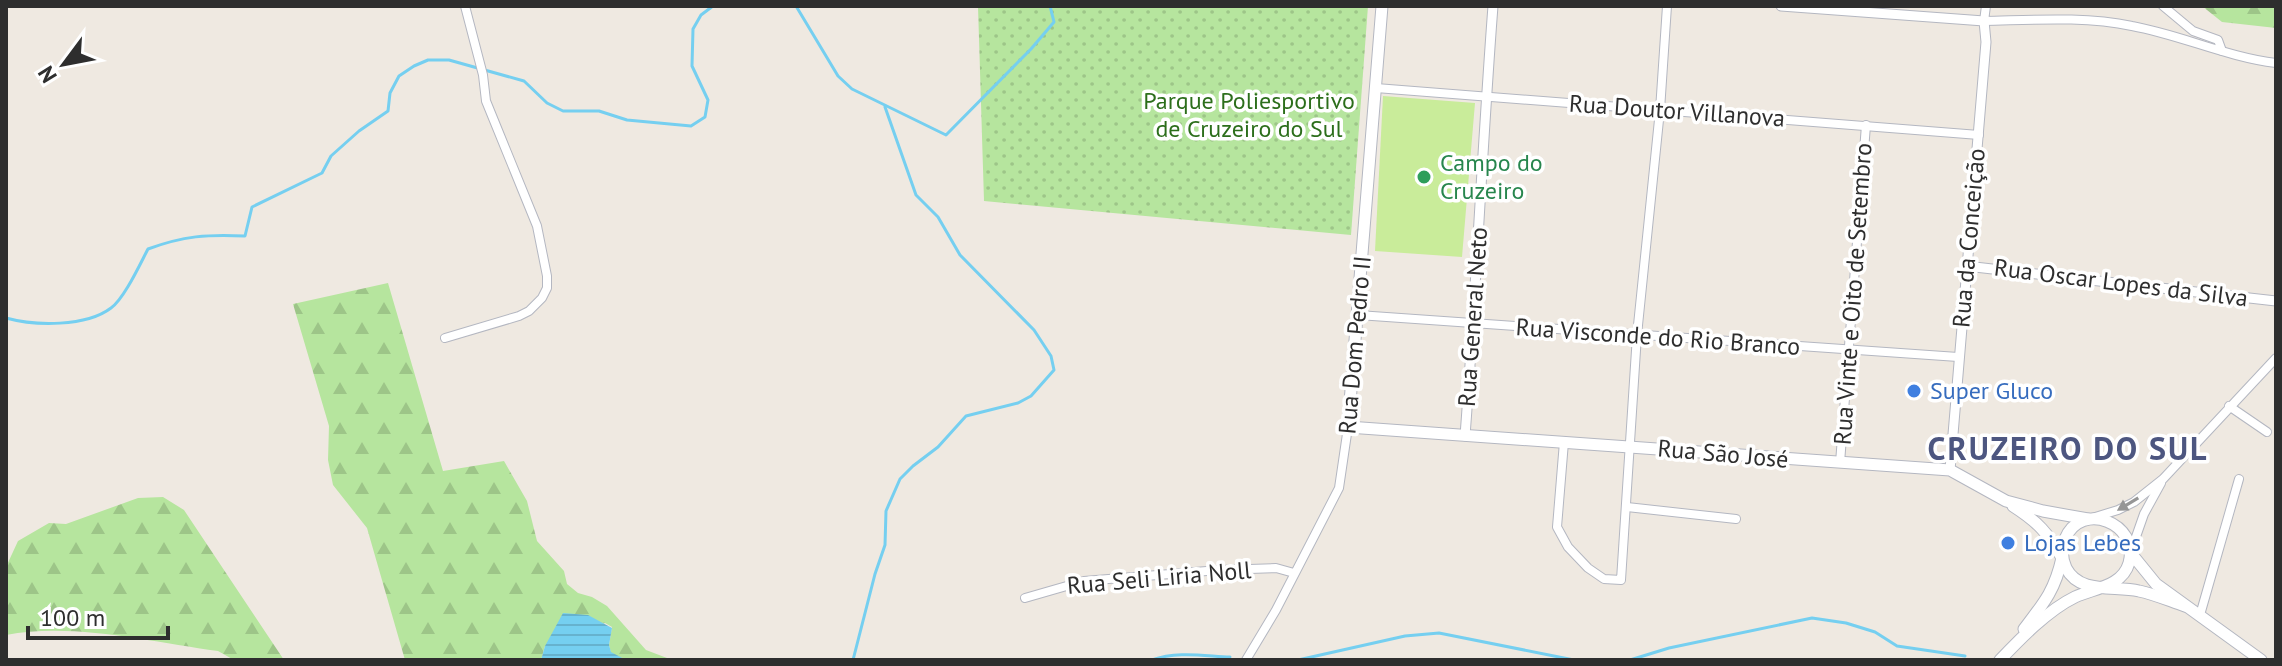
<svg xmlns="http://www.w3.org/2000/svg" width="2282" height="666" viewBox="0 0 2282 666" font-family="'PT Sans',sans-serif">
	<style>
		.forest { fill: url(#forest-firs) }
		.park { fill: url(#park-dots) }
		.pitch { fill: #c9ec9a }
		.water { fill: url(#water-rules) }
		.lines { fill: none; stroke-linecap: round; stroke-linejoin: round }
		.stream { stroke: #75cff0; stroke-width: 3 }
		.minor-casing { stroke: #b4b7c1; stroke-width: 10 }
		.tertiary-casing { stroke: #b4b7c1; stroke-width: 11 }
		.secondary-casing { stroke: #b4b7c1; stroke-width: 13 }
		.minor { stroke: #fff; stroke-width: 8 }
		.tertiary { stroke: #fff; stroke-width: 9 }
		.secondary { stroke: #fff; stroke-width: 11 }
		.oneway { fill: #969696 }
		.leisure-dot { fill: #2e9e5b; stroke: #fff; stroke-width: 3 }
		.shop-dot { fill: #3f7fe0; stroke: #fff; stroke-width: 3 }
		.labels { text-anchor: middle; stroke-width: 7; stroke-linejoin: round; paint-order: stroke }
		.park-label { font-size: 24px; fill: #2c6e1b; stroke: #fff }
		.street-label { font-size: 24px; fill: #2e2e2e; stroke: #fff }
		.leisure-label { font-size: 24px; fill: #27864d; stroke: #fff; text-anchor: start }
		.shop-label { font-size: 24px; fill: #366cbe; stroke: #fff; text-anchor: start }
		.district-label { font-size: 32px; font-weight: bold; letter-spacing: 2px; fill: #4d5680; stroke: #fff }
	</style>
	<defs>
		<pattern id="forest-firs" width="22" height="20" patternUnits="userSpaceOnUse" patternTransform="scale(2)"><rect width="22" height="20" fill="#b6e59e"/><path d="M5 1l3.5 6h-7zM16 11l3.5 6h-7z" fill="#9dc588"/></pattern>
		<pattern id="park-dots" width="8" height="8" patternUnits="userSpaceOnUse" patternTransform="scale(2)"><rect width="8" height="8" fill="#b6e59e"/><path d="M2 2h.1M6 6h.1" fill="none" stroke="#9dc588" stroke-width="1.8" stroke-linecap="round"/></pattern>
		<pattern id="water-rules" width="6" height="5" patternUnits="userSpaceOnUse" patternTransform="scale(2)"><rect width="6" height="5" fill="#75cff0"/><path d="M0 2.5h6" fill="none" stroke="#66b2ce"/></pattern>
	</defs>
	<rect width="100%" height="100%" fill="#efe9e1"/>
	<!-- forest -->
	<g class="forest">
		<polygon points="2202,6 2276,6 2276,28 2222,22"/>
		<polygon points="388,283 443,471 504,461 527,501 537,541 564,571 567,584 578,593 592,597 607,606 646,650 667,658 667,660 626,660 611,653 609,645 612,627 605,623 545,646 541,660 405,660 367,528 333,485 328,460 329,426 293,304"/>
		<path d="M163 497 184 510 284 660H234L218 651C151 642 72 622 6 635V567L18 541 49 523 66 524 138 498Z"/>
	</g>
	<!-- park -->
	<polygon class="park" points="978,6 1368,6 1351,235 984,201"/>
	<!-- pitch -->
	<polygon class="pitch" points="1383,96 1475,103 1462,257 1375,251"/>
	<!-- water -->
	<polygon class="water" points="563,613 588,615 612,628 609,645 611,652 626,660 541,660 545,646"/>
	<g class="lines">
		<!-- stream -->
		<g class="stream">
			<polyline points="796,6 838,76 852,89 946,135 1031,49 1054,22 1050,6"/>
			<path d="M6 318C35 326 86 327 111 308 124 299 140 264 148 249 183 236 208 234 245 236L252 207 322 173 331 156 359 131 388 111 390 93 399 76 414 66 428 60H449L524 81 547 103 563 111H599L627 120 691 126 705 117 708 100 692 66 693 29 701 15 713 6"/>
			<polyline points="853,660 875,574 885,545 886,511 900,479 913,466 938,447 966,416 1018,403 1031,396 1054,370 1051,356 1034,330 960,255 938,217 916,195 885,107"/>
			<path d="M1152 660C1177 651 1204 656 1230 657"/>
			<polyline points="1298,660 1405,636 1439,633 1574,660"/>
			<polyline points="1630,660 1669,648 1812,618 1846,623 1875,632 1897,646 1965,656"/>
		</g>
		<defs>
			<g id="minor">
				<path d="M1986 6 1984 21C2033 20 2084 16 2132 26 2181 35 2227 57 2276 63"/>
				<polyline points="2163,6 2193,31 2218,40 2222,51"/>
				<polyline points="1376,88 1979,135"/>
				<polyline points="1358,315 1958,357"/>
				<polyline points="445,338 519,316 529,311 542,298 547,288 547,276 537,226 486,101 483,75 465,6"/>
				<polyline points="2229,406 2267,432"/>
				<polyline points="1564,442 1557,527 1568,547 1588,568 1604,579 1621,580 1637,335 1660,110 1667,6"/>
				<polyline points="1840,463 1866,125"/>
				<polyline points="1627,507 1736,519"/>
				<polyline points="2092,518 2118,510 2134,502 2163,479 2276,358"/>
				<polyline points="2131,551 2144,514 2161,483"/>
				<polyline points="1025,598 1084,581 1219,570 1276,568 1294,573"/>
				<polyline points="2200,615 2239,479"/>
				<polyline points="1246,660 1276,610 1339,488 1348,427"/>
			</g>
			<g id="tertiary">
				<polyline points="1781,6 1984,21 1986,42 1950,470"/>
				<polyline points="1966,266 2276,301"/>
				<path d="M1465 436C1476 292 1482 149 1493 6"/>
			</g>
			<g id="secondary">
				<polyline points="1382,6 1348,427 1950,470 2006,501 2043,511 2088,519"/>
				<path d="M2013 506C2038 522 2048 533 2062 558 2055 590 2044 603 2024 629"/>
				<polyline points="2130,552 2156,584 2261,660"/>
				<path d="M2000 660C2020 639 2048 610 2075 597 2094 588 2122 587 2129 563 2140 523 2081 500 2065 539 2061 549 2062 559 2066 568 2080 595 2115 585 2139 591 2154 594 2170 601 2185 606"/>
			</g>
		</defs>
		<!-- minor casing -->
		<use href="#minor" class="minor-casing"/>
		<!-- tertiary casing -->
		<use href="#tertiary" class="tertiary-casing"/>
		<!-- secondary casing -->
		<use href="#secondary" class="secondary-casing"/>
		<!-- minor -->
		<use href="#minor" class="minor"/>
		<!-- tertiary -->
		<use href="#tertiary" class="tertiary"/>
		<!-- secondary -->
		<use href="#secondary" class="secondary"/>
	</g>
	<!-- one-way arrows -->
	<defs><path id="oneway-solid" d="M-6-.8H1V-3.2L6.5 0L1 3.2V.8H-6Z" transform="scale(2)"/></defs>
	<use class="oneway" href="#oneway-solid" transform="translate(2128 504) rotate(149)"/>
	<!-- markers -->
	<circle class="leisure-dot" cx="1424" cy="177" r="8"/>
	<g class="shop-dot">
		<circle cx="1914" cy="391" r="8"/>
		<circle cx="2008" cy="543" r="8"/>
	</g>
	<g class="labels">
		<!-- park labels -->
		<g class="park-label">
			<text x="1249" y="109">Parque Poliesportivo<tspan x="1249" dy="28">de Cruzeiro do Sul</tspan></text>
		</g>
		<!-- street labels -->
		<g class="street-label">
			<text transform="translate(1677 111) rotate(4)" y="8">Rua Doutor Villanova</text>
			<text transform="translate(1969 238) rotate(-85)" y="8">Rua da Conceição</text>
			<text transform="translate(2121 283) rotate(7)" y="8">Rua Oscar Lopes da Silva</text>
			<text transform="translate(1853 294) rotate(-86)" y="8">Rua Vinte e Oito de Setembro</text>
			<text transform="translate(1473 317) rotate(-86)" y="8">Rua General Neto</text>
			<text transform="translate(1658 337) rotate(4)" y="8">Rua Visconde do Rio Branco</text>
			<text transform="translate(1355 345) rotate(-85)" y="8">Rua Dom Pedro II</text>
			<text transform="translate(1723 454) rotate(5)" y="8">Rua São José</text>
			<text transform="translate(1159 578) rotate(-5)" y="8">Rua Seli Liria Noll</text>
		</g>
		<!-- leisure labels -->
		<g class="leisure-label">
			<text x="1440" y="171">Campo do<tspan x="1440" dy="28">Cruzeiro</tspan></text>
		</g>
		<!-- shop labels -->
		<g class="shop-label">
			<text x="1930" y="399">Super Gluco</text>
			<text x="2024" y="551">Lojas Lebes</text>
		</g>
		<!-- district labels -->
		<g class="district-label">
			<text x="2068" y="460">CRUZEIRO DO SUL</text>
		</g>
	</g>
	<!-- border -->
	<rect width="2282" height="666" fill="none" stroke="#2e2e2e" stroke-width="16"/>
	<!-- north arrow -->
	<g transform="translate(64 64) rotate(238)" stroke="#ffffff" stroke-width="6" paint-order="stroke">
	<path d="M0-6L14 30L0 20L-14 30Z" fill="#2e2e2e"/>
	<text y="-12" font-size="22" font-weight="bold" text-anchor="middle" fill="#2e2e2e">N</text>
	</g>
	<!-- scale -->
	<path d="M28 626v12h140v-12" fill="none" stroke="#2e2e2e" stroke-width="4"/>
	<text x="40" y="626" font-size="24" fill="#2e2e2e" stroke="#ffffff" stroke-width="6" paint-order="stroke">100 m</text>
</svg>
